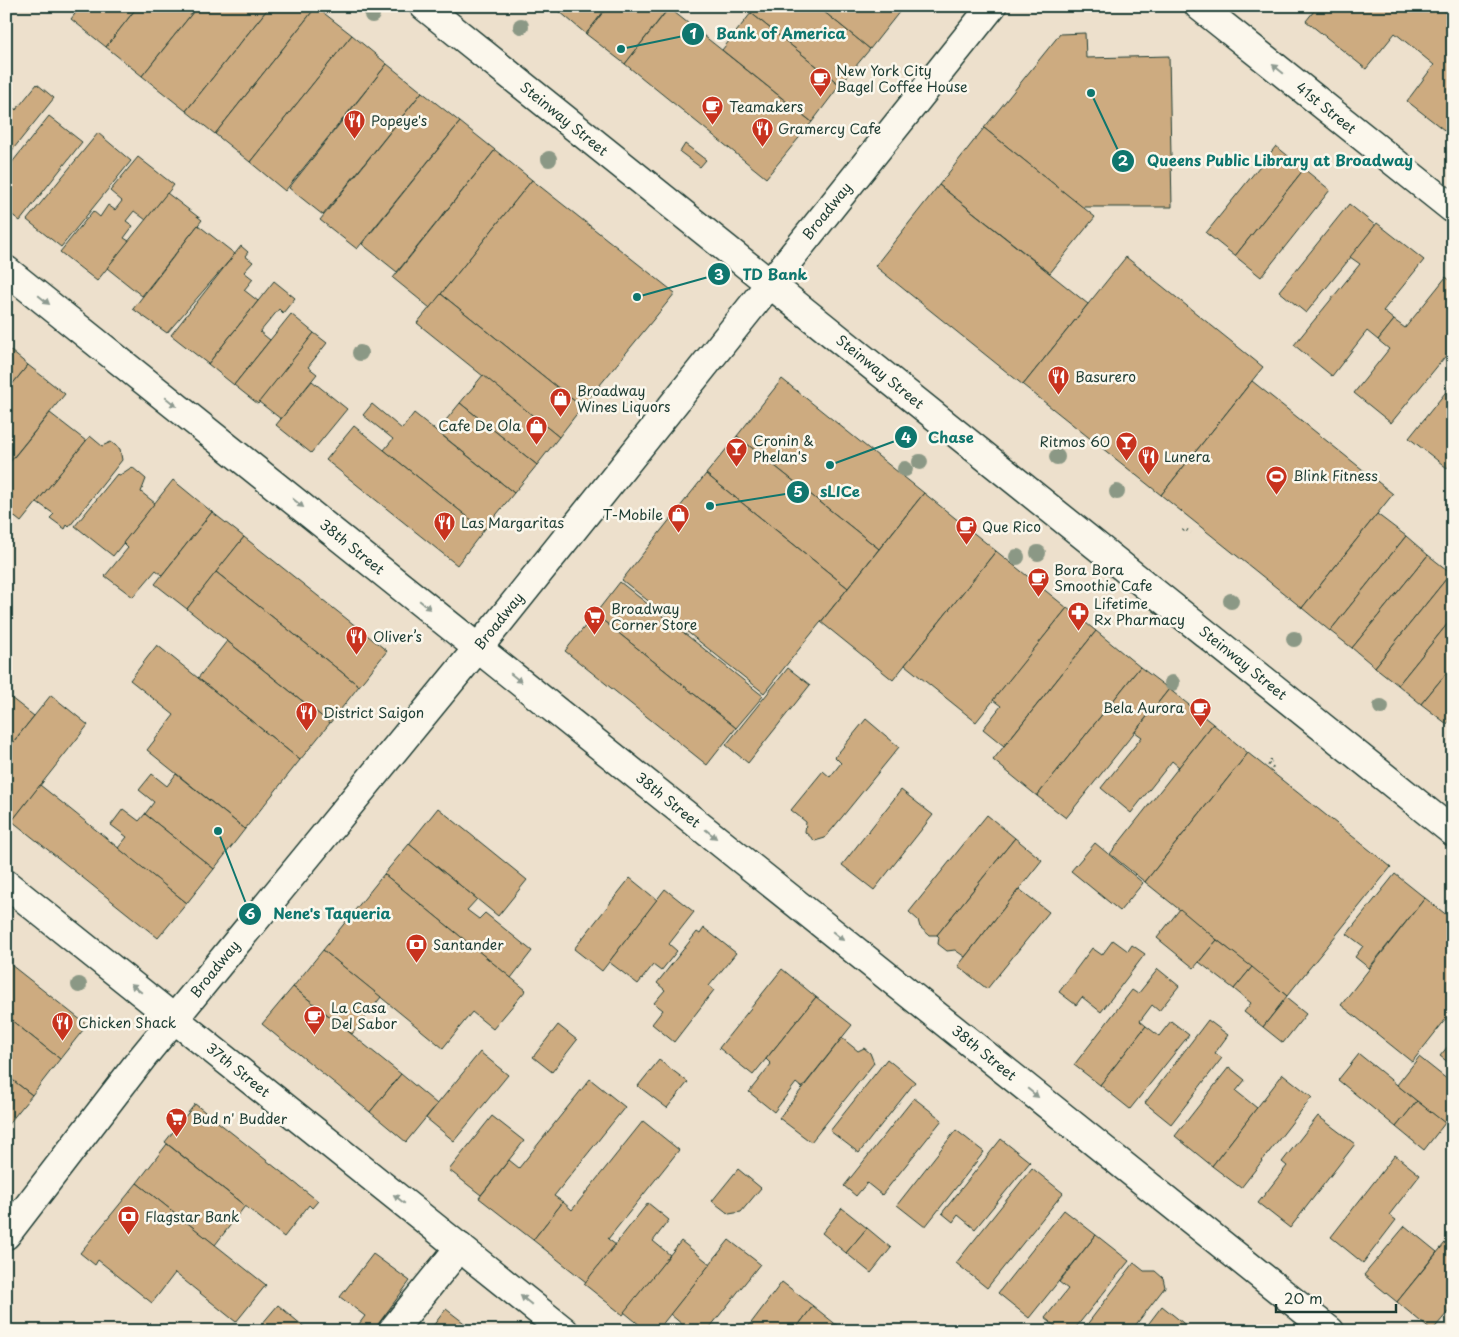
<svg xmlns="http://www.w3.org/2000/svg" width="1459" height="1337" viewBox="0 0 1459 1337" font-family="'Playpen Sans',sans-serif">
	<style>
		.building { fill: #cdab80; stroke: #1f3d34 }
		.lines { fill: none; stroke-linecap: round; stroke-linejoin: round }
		.minor-casing { stroke: #1f3d34; stroke-width: 31 }
		.major-casing { stroke: #1f3d34; stroke-width: 31 }
		.path { stroke: #1f3d34; stroke-width: 3; stroke-dasharray: 1 4; stroke-linecap: butt }
		.minor { stroke: #fbf7ec; stroke-width: 28 }
		.major { stroke: #fbf7ec; stroke-width: 28 }
		.tree { fill: #8b9885 }
		.oneway { fill: #8d9a90 }
		.labels { text-anchor: middle; stroke-width: 5; stroke-linejoin: round; paint-order: stroke }
		.poi-label { font-size: 14px; fill: #1f3d34; stroke: #fbf7ec; text-anchor: start }
		.street-label { font-size: 14px; fill: #1f3d34; stroke: #fbf7ec }
		.leader { fill: none; stroke: #0f766e; stroke-width: 2 }
		.callout-dot { fill: #0f766e; stroke: #fbf7ec; stroke-width: 2 }
		.mark-label { font-size: 15px; text-anchor: middle; font-weight: bold; fill: #fff }
		.callout-label { font-size: 15px; text-anchor: middle; font-weight: bold; fill: #0f766e; stroke: #fbf7ec; stroke-width: 5; stroke-linejoin: round; paint-order: stroke }
	</style>
	<rect width="100%" height="100%" fill="#ede0cc"/>
	<filter id="ink" filterUnits="userSpaceOnUse"><feTurbulence type="fractalNoise" baseFrequency=".02" numOctaves="2"/><feDisplacementMap in="SourceGraphic" scale="10" xChannelSelector="R" yChannelSelector="G"/><feConvolveMatrix kernelMatrix="1 2 1 2 8 2 1 2 1" color-interpolation-filters="sRGB"/></filter>
	<g filter="url(#ink)">
		<!-- building -->
		<g class="building">
			<polygon points="81,6 138,6 106,47 71,19"/>
			<polygon points="138,6 198,6 142,76 106,47"/>
			<polygon points="198,6 270,6 186,111 142,76"/>
			<polygon points="270,6 316,7 215,134 186,111"/>
			<polygon points="553,6 608,6 586,34"/>
			<polygon points="608,6 670,6 625,64 586,34"/>
			<polygon points="756,6 817,6 870,49 840,85 751,13"/>
			<polygon points="817,6 904,6 870,49"/>
			<polygon points="1305,6 1318,6 1313,13"/>
			<polygon points="1318,6 1438,6 1453,18 1453,137 1407,101 1434,65 1395,33 1366,69 1306,21"/>
			<polygon points="316,7 352,35 250,162 215,134"/>
			<polygon points="669,8 812,122 766,178 625,64"/>
			<polygon points="751,13 840,85 812,122 722,50"/>
			<polygon points="1085,33 1086,58 1169,56 1172,207 1082,207 984,128 1060,34"/>
			<polygon points="352,35 387,64 285,191 250,162"/>
			<polygon points="387,64 422,92 323,215 289,188"/>
			<polygon points="37,84 54,98 6,158 6,102 16,110"/>
			<polygon points="422,92 460,122 357,249 320,220"/>
			<polygon points="49,116 82,142 20,221 6,210 6,170"/>
			<polygon points="460,122 495,150 397,272 362,244"/>
			<polygon points="984,128 1095,217 1050,273 939,185"/>
			<polygon points="98,133 131,161 61,247 27,220"/>
			<polygon points="685,144 706,160 700,167 680,152"/>
			<polygon points="1276,146 1304,169 1235,256 1206,233"/>
			<polygon points="495,150 532,180 430,308 393,278"/>
			<polygon points="138,157 174,185 146,220 134,211 126,221 133,226 124,238 129,241 97,281 60,252 93,211 100,217 108,205 115,210 122,201 110,191"/>
			<polygon points="1304,169 1330,190 1261,277 1235,256"/>
			<polygon points="532,180 675,293 582,407 441,294"/>
			<polygon points="939,185 1088,304 1023,385 875,266"/>
			<polygon points="167,193 202,220 142,296 107,268"/>
			<polygon points="1349,204 1376,226 1306,313 1279,291"/>
			<polygon points="1377,223 1424,260 1383,311 1394,320 1378,340 1367,331 1332,376 1294,345 1360,264 1350,257"/>
			<polygon points="198,225 235,254 167,333 133,309"/>
			<polygon points="241,246 248,252 245,256 253,262 244,272 253,279 244,290 258,301 208,364 171,335"/>
			<polygon points="1126,257 1263,367 1161,495 1023,385"/>
			<polygon points="1446,277 1453,283 1453,347 1391,423 1354,393 1389,349 1378,340 1394,320 1405,328"/>
			<polygon points="274,281 295,298 283,313 279,309 260,332 270,340 234,385 208,364"/>
			<polygon points="441,294 582,407 559,437 417,323"/>
			<polygon points="291,314 314,333 258,404 234,385"/>
			<polygon points="314,333 327,343 308,367 317,374 281,419 259,402"/>
			<polygon points="6,347 28,365 6,392"/>
			<polygon points="28,365 65,394 9,463 6,460 6,392"/>
			<polygon points="483,375 559,437 537,465 460,403"/>
			<polygon points="782,379 924,493 879,549 737,436"/>
			<polygon points="312,381 347,409 311,453 276,425"/>
			<polygon points="1252,381 1393,494 1302,608 1161,495"/>
			<polygon points="1453,383 1453,461 1447,468 1409,438"/>
			<polygon points="460,403 537,465 514,493 437,431"/>
			<polygon points="372,404 402,429 414,413 514,493 484,530 384,450 393,439 363,415"/>
			<polygon points="50,413 86,441 21,522 6,510 6,467"/>
			<polygon points="354,426 484,530 457,565 326,460"/>
			<polygon points="90,436 102,446 111,442 120,449 122,460 69,527 67,525 65,529 50,518 54,514 37,502"/>
			<polygon points="737,436 879,549 848,588 706,474"/>
			<polygon points="132,467 146,479 141,492 155,503 113,556 75,526 117,474 120,475"/>
			<polygon points="706,474 848,588 764,693 622,580"/>
			<polygon points="173,480 212,512 162,575 156,570 133,597 105,576 128,548 123,543"/>
			<polygon points="924,493 996,551 893,680 821,622"/>
			<polygon points="212,512 244,537 187,609 155,584"/>
			<polygon points="1377,514 1406,536 1330,631 1302,608"/>
			<polygon points="1406,536 1428,555 1352,648 1330,631"/>
			<polygon points="244,537 387,651 359,686 216,572"/>
			<polygon points="996,551 1067,608 976,722 905,665"/>
			<polygon points="1428,555 1451,573 1375,667 1352,648"/>
			<polygon points="216,572 359,686 330,723 187,609"/>
			<polygon points="1451,573 1453,574 1453,617 1398,685 1375,667"/>
			<polygon points="620,582 763,696 736,728 595,614"/>
			<polygon points="1067,608 1096,631 1004,746 983,729 1001,706 993,700"/>
			<polygon points="595,614 736,728 707,765 565,651"/>
			<polygon points="1453,617 1453,665 1421,704 1398,685"/>
			<polygon points="1096,631 1140,667 1037,796 993,760"/>
			<polygon points="227,641 330,723 300,760 198,678"/>
			<polygon points="157,645 300,760 245,829 147,750 174,715 130,680"/>
			<polygon points="1453,665 1453,716 1447,724 1421,704"/>
			<polygon points="1140,667 1169,689 1066,818 1037,796"/>
			<polygon points="788,668 810,685 748,763 726,745"/>
			<polygon points="1169,689 1213,724 1179,767 1172,761 1131,813 1101,788 1142,737 1135,732"/>
			<polygon points="6,694 34,716 6,751"/>
			<polygon points="51,695 88,725 12,821 6,816 6,751"/>
			<polygon points="866,719 899,747 825,838 815,841 805,832 806,822 791,810 823,771 830,777 841,763 835,757"/>
			<polygon points="1213,724 1248,753 1145,882 1110,854"/>
			<polygon points="1248,753 1391,867 1287,996 1145,882"/>
			<polygon points="152,774 167,786 176,774 245,829 214,869 145,814 154,802 139,790"/>
			<polygon points="40,785 187,903 158,938 12,821"/>
			<polygon points="901,790 933,815 874,890 842,865"/>
			<polygon points="438,808 527,880 498,916 409,844"/>
			<polygon points="123,809 139,821 145,814 214,869 187,903 118,848 127,837 111,825"/>
			<polygon points="987,815 1015,838 937,935 929,935 920,927 918,920 909,912"/>
			<polygon points="1015,838 1042,860 965,957 955,950 947,951 938,944 939,937 937,935"/>
			<polygon points="1095,843 1143,883 1120,911 1071,871"/>
			<polygon points="409,844 477,899 467,910 479,919 485,913 532,951 511,978 384,874"/>
			<polygon points="384,874 526,990 493,1029 472,1012 443,1048 323,950"/>
			<polygon points="1395,874 1425,898 1369,968 1355,957 1363,946 1347,934"/>
			<polygon points="630,878 657,900 602,971 574,949"/>
			<polygon points="665,889 694,912 669,944 677,951 661,971 653,965 638,984 609,962"/>
			<polygon points="1019,889 1049,912 987,989 958,966"/>
			<polygon points="1425,898 1453,920 1453,1010 1412,1062 1341,1005"/>
			<polygon points="1180,909 1217,940 1194,968 1157,938"/>
			<polygon points="704,928 736,953 709,986 714,990 674,1042 652,1024 663,1010 654,1003 665,990 657,983 697,932 700,934"/>
			<polygon points="1113,940 1128,951 1132,945 1145,954 1101,1012 1082,997 1076,1005 1059,992 1092,948 1102,955"/>
			<polygon points="1217,940 1252,967 1234,989 1199,962"/>
			<polygon points="323,950 381,997 352,1034 293,987"/>
			<polygon points="6,961 87,1025 60,1059 6,1016"/>
			<polygon points="1252,967 1287,996 1263,1027 1244,1012 1251,1003 1234,989"/>
			<polygon points="782,969 816,997 753,1075 719,1048"/>
			<polygon points="1158,969 1179,986 1159,1011 1152,1005 1140,1021 1146,1026 1100,1085 1074,1065 1132,990 1138,994"/>
			<polygon points="293,987 401,1074 370,1112 262,1024"/>
			<polygon points="816,997 852,1025 802,1088 796,1083 774,1112 749,1092 771,1064 766,1059"/>
			<polygon points="1286,998 1306,1014 1283,1043 1263,1027"/>
			<polygon points="6,1016 60,1059 32,1095 6,1075"/>
			<polygon points="1208,1020 1228,1035 1215,1053 1222,1058 1171,1124 1145,1103"/>
			<polygon points="1171,1021 1189,1035 1130,1109 1100,1085 1146,1026 1159,1036"/>
			<polygon points="558,1025 577,1040 552,1072 533,1057"/>
			<polygon points="842,1038 858,1051 864,1048 870,1053 874,1063 811,1142 779,1118"/>
			<polygon points="1453,1040 1453,1066 1440,1056"/>
			<polygon points="480,1052 508,1075 454,1141 426,1118"/>
			<polygon points="1359,1054 1417,1101 1396,1127 1338,1080"/>
			<polygon points="1419,1057 1453,1084 1453,1130 1397,1085"/>
			<polygon points="887,1059 915,1082 859,1153 830,1131"/>
			<polygon points="659,1060 688,1082 667,1108 638,1086"/>
			<polygon points="1229,1067 1245,1080 1236,1091 1257,1108 1212,1166 1175,1136"/>
			<polygon points="401,1074 437,1104 406,1142 370,1112"/>
			<polygon points="1283,1074 1312,1097 1241,1188 1212,1166"/>
			<polygon points="6,1075 32,1095 6,1127"/>
			<polygon points="590,1079 625,1107 554,1196 563,1202 533,1240 479,1198 509,1160 519,1168"/>
			<polygon points="914,1098 942,1120 882,1195 867,1183 856,1196 844,1186"/>
			<polygon points="1417,1101 1445,1123 1424,1150 1396,1127"/>
			<polygon points="195,1104 318,1201 312,1208 309,1205 284,1237 165,1142"/>
			<polygon points="492,1116 524,1141 481,1195 449,1170"/>
			<polygon points="1318,1116 1355,1144 1290,1228 1258,1203 1287,1166 1282,1162"/>
			<polygon points="643,1121 679,1150 608,1239 616,1245 586,1282 533,1240 563,1202 572,1210"/>
			<polygon points="956,1130 984,1152 925,1227 897,1205"/>
			<polygon points="1001,1139 1030,1162 975,1229 958,1215 953,1222 942,1213"/>
			<polygon points="167,1144 245,1206 215,1245 137,1183"/>
			<polygon points="1395,1155 1420,1175 1389,1215 1396,1220 1363,1263 1331,1237"/>
			<polygon points="1032,1168 1063,1193 987,1288 956,1263"/>
			<polygon points="738,1169 761,1188 741,1212 729,1214 712,1201"/>
			<polygon points="137,1183 266,1285 236,1322 175,1273 152,1303 98,1260 95,1265 80,1253"/>
			<polygon points="648,1203 669,1220 653,1241 670,1255 623,1315 584,1284"/>
			<polygon points="842,1208 867,1228 846,1253 822,1233"/>
			<polygon points="1064,1210 1096,1235 1029,1318 998,1293"/>
			<polygon points="1405,1226 1437,1252 1397,1302 1364,1275"/>
			<polygon points="867,1228 891,1248 871,1273 846,1253"/>
			<polygon points="1453,1233 1453,1306 1432,1331 1397,1302"/>
			<polygon points="1096,1235 1129,1261 1073,1331 1061,1331 1045,1318 1068,1289 1059,1282"/>
			<polygon points="729,1240 760,1264 707,1331 690,1331 670,1314"/>
			<polygon points="681,1241 710,1264 657,1331 647,1331 624,1312"/>
			<polygon points="373,1254 410,1281 373,1331 360,1331 356,1328 365,1316 340,1297"/>
			<polygon points="1134,1263 1144,1271 1155,1271 1163,1278 1165,1287 1131,1331 1082,1331"/>
			<polygon points="782,1282 813,1306 794,1331 745,1331"/>
			<polygon points="278,1305 309,1331 256,1331"/>
			<polygon points="813,1306 844,1331 794,1331"/>
			<polygon points="1162,1306 1193,1331 1143,1331"/>
			<polygon points="446,1309 472,1329 471,1331 429,1331"/>
		</g>
		<g class="lines">
			<defs>
				<g id="minor">
					<polyline points="424,6 1453,832"/>
					<polyline points="1199,6 1453,209"/>
					<polyline points="6,270 1330,1331"/>
					<polyline points="6,884 564,1331"/>
					<polyline points="392,1331 460,1247"/>
				</g>
				<polyline id="major" points="6,1235 142,1058 500,621 992,6"/>
			</defs>
			<!-- minor casing -->
			<use href="#minor" class="minor-casing"/>
			<!-- major casing -->
			<use href="#major" class="major-casing"/>
			<!-- path -->
			<g class="path">
				<polyline points="1183,531 1185,529 1191,533"/>
				<polyline points="1273,768 1268,764 1274,758"/>
			</g>
			<!-- minor -->
			<use href="#minor" class="minor"/>
			<!-- major -->
			<use href="#major" class="major"/>
		</g>
		<!-- trees -->
		<g class="tree">
			<circle cx="372" cy="15" r="8"/>
			<circle cx="521" cy="26" r="8"/>
			<circle cx="549" cy="159" r="8"/>
			<circle cx="360" cy="353" r="8"/>
			<circle cx="1057" cy="457" r="8"/>
			<circle cx="920" cy="462" r="8"/>
			<circle cx="905" cy="469" r="8"/>
			<circle cx="1117" cy="492" r="8"/>
			<circle cx="1038" cy="553" r="8"/>
			<circle cx="1017" cy="557" r="8"/>
			<circle cx="1231" cy="601" r="8"/>
			<circle cx="1294" cy="639" r="8"/>
			<circle cx="1172" cy="683" r="8"/>
			<circle cx="1381" cy="707" r="8"/>
			<circle cx="79" cy="985" r="8"/>
		</g>
		<!-- one-way arrows -->
		<defs><path id="oneway-solid" d="M-6-.8H1V-3.2L6.5 0L1 3.2V.8H-6Z" transform="scale(1.25)"/></defs>
		<g class="oneway">
			<use href="#oneway-solid" transform="translate(1278 69) rotate(-141)"/>
			<use href="#oneway-solid" transform="translate(44 300) rotate(39)"/>
			<use href="#oneway-solid" transform="translate(171 402) rotate(39)"/>
			<use href="#oneway-solid" transform="translate(298 503) rotate(39)"/>
			<use href="#oneway-solid" transform="translate(425 605) rotate(39)"/>
			<use href="#oneway-solid" transform="translate(516 678) rotate(39)"/>
			<use href="#oneway-solid" transform="translate(711 834) rotate(39)"/>
			<use href="#oneway-solid" transform="translate(838 936) rotate(39)"/>
			<use href="#oneway-solid" transform="translate(136 988) rotate(-141)"/>
			<use href="#oneway-solid" transform="translate(1033 1093) rotate(39)"/>
			<use href="#oneway-solid" transform="translate(399 1199) rotate(-141)"/>
			<use href="#oneway-solid" transform="translate(526 1300) rotate(-141)"/>
		</g>
	</g>
	<!-- icons -->
	<defs>
		<symbol id="cafe-pin" viewBox="-11 -11 22 30"><path d="M0 17L-7.5 6A9.5 9.5 0 1 1 7.5 6Z" fill="#c8321e" stroke="#fbf7ec"/><path d="M-5.5-4.5H6V0H3Q3 3.5 0 3.5H-2.5Q-5.5 3.5-5.5 0ZM3-3.2v2h1.7v-2ZM-6 4.5H4V6H-6Z" fill="#fff"/></symbol>
		<symbol id="restaurant-pin" viewBox="-11 -11 22 30"><path d="M0 17L-7.5 6A9.5 9.5 0 1 1 7.5 6Z" fill="#c8321e" stroke="#fbf7ec"/><path d="M-5-6h1v4h1v-4h1v4h1v-4h1v5L-1.5 .5V6h-2V.5L-5-1ZM5-6V6H3V1.5H1.5Q1.5-4 5-6Z" fill="#fff"/></symbol>
		<symbol id="shop-pin" viewBox="-11 -11 22 30"><path d="M0 17L-7.5 6A9.5 9.5 0 1 1 7.5 6Z" fill="#c8321e" stroke="#fbf7ec"/><path d="M-5-2.5h2.3a2.7 3.5 0 0 1 5.4 0H5L5.5 6h-11ZM-1.5-2.5h3a1.5 2.3 0 0 0-3 0Z" fill="#fff"/></symbol>
		<symbol id="bar-pin" viewBox="-11 -11 22 30"><path d="M0 17L-7.5 6A9.5 9.5 0 1 1 7.5 6Z" fill="#c8321e" stroke="#fbf7ec"/><path d="M-6-5H6L.8 .8V4.5H3.5V6h-7V4.5H-.8V.8Z" fill="#fff"/></symbol>
		<symbol id="stadium-pin" viewBox="-11 -11 22 30"><path d="M0 17L-7.5 6A9.5 9.5 0 1 1 7.5 6Z" fill="#c8321e" stroke="#fbf7ec"/><path d="M0-5a6.5 5 0 1 0 0 10a6.5 5 0 1 0 0-10ZM-3.5-1.8h7v3.6h-7Z" fill="#fff"/></symbol>
		<symbol id="pharmacy-pin" viewBox="-11 -11 22 30"><path d="M0 17L-7.5 6A9.5 9.5 0 1 1 7.5 6Z" fill="#c8321e" stroke="#fbf7ec"/><path d="M-2-6h4v4h4v4h-4v4h-4v-4h-4v-4h4Z" fill="#fff"/></symbol>
		<symbol id="supermarket-pin" viewBox="-11 -11 22 30"><path d="M0 17L-7.5 6A9.5 9.5 0 1 1 7.5 6Z" fill="#c8321e" stroke="#fbf7ec"/><path d="M-6-5.5h2.5l.6 2H6L4.5 2H-2.5L-4.4-4H-6ZM-1.5 3.2a1.3 1.3 0 1 0 .1 0ZM3 3.2a1.3 1.3 0 1 0 .1 0Z" fill="#fff"/></symbol>
		<symbol id="bank-pin" viewBox="-11 -11 22 30"><path d="M0 17L-7.5 6A9.5 9.5 0 1 1 7.5 6Z" fill="#c8321e" stroke="#fbf7ec"/><path d="M-6-4H6V4H-6ZM0-2.3a2.3 2.3 0 1 0 0 4.6a2.3 2.3 0 1 0 0-4.6Z" fill="#fff"/></symbol>
	</defs>
	<g fill-rule="evenodd">
		<use href="#cafe-pin" x="808" y="66" width="25" height="34"/>
		<use href="#cafe-pin" x="700" y="94" width="25" height="34"/>
		<use href="#restaurant-pin" x="342" y="108" width="25" height="34"/>
		<use href="#restaurant-pin" x="750" y="116" width="25" height="34"/>
		<use href="#restaurant-pin" x="1046" y="364" width="25" height="34"/>
		<use href="#shop-pin" x="548" y="386" width="25" height="34"/>
		<use href="#shop-pin" x="524" y="414" width="25" height="34"/>
		<use href="#bar-pin" x="1114" y="430" width="25" height="34"/>
		<use href="#bar-pin" x="724" y="436" width="25" height="34"/>
		<use href="#restaurant-pin" x="1136" y="444" width="25" height="34"/>
		<use href="#stadium-pin" x="1264" y="464" width="25" height="34"/>
		<use href="#shop-pin" x="666" y="502" width="25" height="34"/>
		<use href="#restaurant-pin" x="432" y="510" width="25" height="34"/>
		<use href="#cafe-pin" x="954" y="514" width="25" height="34"/>
		<use href="#cafe-pin" x="1026" y="566" width="25" height="34"/>
		<use href="#pharmacy-pin" x="1066" y="600" width="25" height="34"/>
		<use href="#supermarket-pin" x="582" y="604" width="25" height="34"/>
		<use href="#restaurant-pin" x="344" y="624" width="25" height="34"/>
		<use href="#cafe-pin" x="1188" y="696" width="25" height="34"/>
		<use href="#restaurant-pin" x="294" y="700" width="25" height="34"/>
		<use href="#bank-pin" x="404" y="932" width="25" height="34"/>
		<use href="#cafe-pin" x="302" y="1004" width="25" height="34"/>
		<use href="#restaurant-pin" x="50" y="1010" width="25" height="34"/>
		<use href="#supermarket-pin" x="164" y="1106" width="25" height="34"/>
		<use href="#bank-pin" x="116" y="1204" width="25" height="34"/>
	</g>
	<g class="labels">
		<!-- poi labels -->
		<g class="poi-label">
			<text x="836" y="76">New York City<tspan x="836" dy="16">Bagel Coffee House</tspan></text>
			<text x="729" y="112">Teamakers</text>
			<text x="371" y="126">Popeye's</text>
			<text x="778" y="134">Gramercy Cafe</text>
			<text x="1075" y="382">Basurero</text>
			<text x="577" y="396">Broadway<tspan x="577" dy="16">Wines Liquors</tspan></text>
			<text x="521" y="431" text-anchor="end">Cafe De Ola</text>
			<text x="753" y="446">Cronin &amp;<tspan x="753" dy="16">Phelan's</tspan></text>
			<text x="1110" y="447" text-anchor="end">Ritmos 60</text>
			<text x="1164" y="462">Lunera</text>
			<text x="1293" y="481">Blink Fitness</text>
			<text x="663" y="520" text-anchor="end">T-Mobile</text>
			<text x="461" y="528">Las Margaritas</text>
			<text x="982" y="532">Que Rico</text>
			<text x="1054" y="575">Bora Bora<tspan x="1054" dy="16">Smoothie Cafe</tspan></text>
			<text x="1094" y="609">Lifetime<tspan x="1094" dy="16">Rx Pharmacy</tspan></text>
			<text x="611" y="614">Broadway<tspan x="611" dy="16">Corner Store</tspan></text>
			<text x="373" y="642">Oliver’s</text>
			<text x="1184" y="713" text-anchor="end">Bela Aurora</text>
			<text x="323" y="718">District Saigon</text>
			<text x="433" y="950">Santander</text>
			<text x="331" y="1013">La Casa<tspan x="331" dy="16">Del Sabor</tspan></text>
			<text x="78" y="1028">Chicken Shack</text>
			<text x="192" y="1124">Bud n' Budder</text>
			<text x="145" y="1222">Flagstar Bank</text>
		</g>
		<!-- street labels -->
		<g class="street-label">
			<text transform="translate(1326 108) rotate(39)" y="5">41st Street</text>
			<text transform="translate(564 119) rotate(39)" y="5">Steinway Street</text>
			<text transform="translate(827 211) rotate(-51)" y="5">Broadway</text>
			<text transform="translate(880 372) rotate(39)" y="5">Steinway Street</text>
			<text transform="translate(352 547) rotate(39)" y="5">38th Street</text>
			<text transform="translate(499 621) rotate(-51)" y="5">Broadway</text>
			<text transform="translate(1243 663) rotate(39)" y="5">Steinway Street</text>
			<text transform="translate(668 800) rotate(39)" y="5">38th Street</text>
			<text transform="translate(215 969) rotate(-51)" y="5">Broadway</text>
			<text transform="translate(984 1053) rotate(39)" y="5">38th Street</text>
			<text transform="translate(238 1070) rotate(39)" y="5">37th Street</text>
		</g>
	</g>
	<!-- callouts -->
	<path class="leader" d="M621 49L693 34M1091 93L1123 161M637 297L719 274M830 465L906 437M710 506L798 492M218 831L250 914"/>
	<g class="callout-dot">
		<circle cx="621" cy="49" r="5"/>
		<circle cx="1091" cy="93" r="5"/>
		<circle cx="637" cy="297" r="5"/>
		<circle cx="830" cy="465" r="5"/>
		<circle cx="710" cy="506" r="5"/>
		<circle cx="218" cy="831" r="5"/>
		<circle cx="693" cy="34" r="12"/>
		<circle cx="1123" cy="161" r="12"/>
		<circle cx="719" cy="274" r="12"/>
		<circle cx="906" cy="437" r="12"/>
		<circle cx="798" cy="492" r="12"/>
		<circle cx="250" cy="914" r="12"/>
	</g>
	<g class="mark-label">
		<text x="693" y="39">1</text>
		<text x="1123" y="166">2</text>
		<text x="719" y="280">3</text>
		<text x="906" y="443">4</text>
		<text x="798" y="497">5</text>
		<text x="250" y="919">6</text>
	</g>
	<g class="callout-label">
		<text x="781" y="39">Bank of America</text>
		<text x="1280" y="166">Queens Public Library at Broadway</text>
		<text x="775" y="280">TD Bank</text>
		<text x="951" y="443">Chase</text>
		<text x="840" y="497">sLICe</text>
		<text x="332" y="919">Nene's Taqueria</text>
	</g>
	<!-- margin -->
	<rect width="1459" height="1337" fill="none" stroke="#fbf7ec" stroke-width="25"/>
	<rect x="12" y="12" width="1434" height="1312" fill="none" stroke="#1f3d34" stroke-width="2" filter="url(#ink)"/>
	<!-- scale -->
	<path d="M1276 1304v8h120v-8" fill="none" stroke="#1f3d34" stroke-width="2.5"/>
	<text x="1284" y="1304" font-size="15" fill="#1f3d34" stroke="#fbf7ec" stroke-width="4" paint-order="stroke">20 m</text>
</svg>
